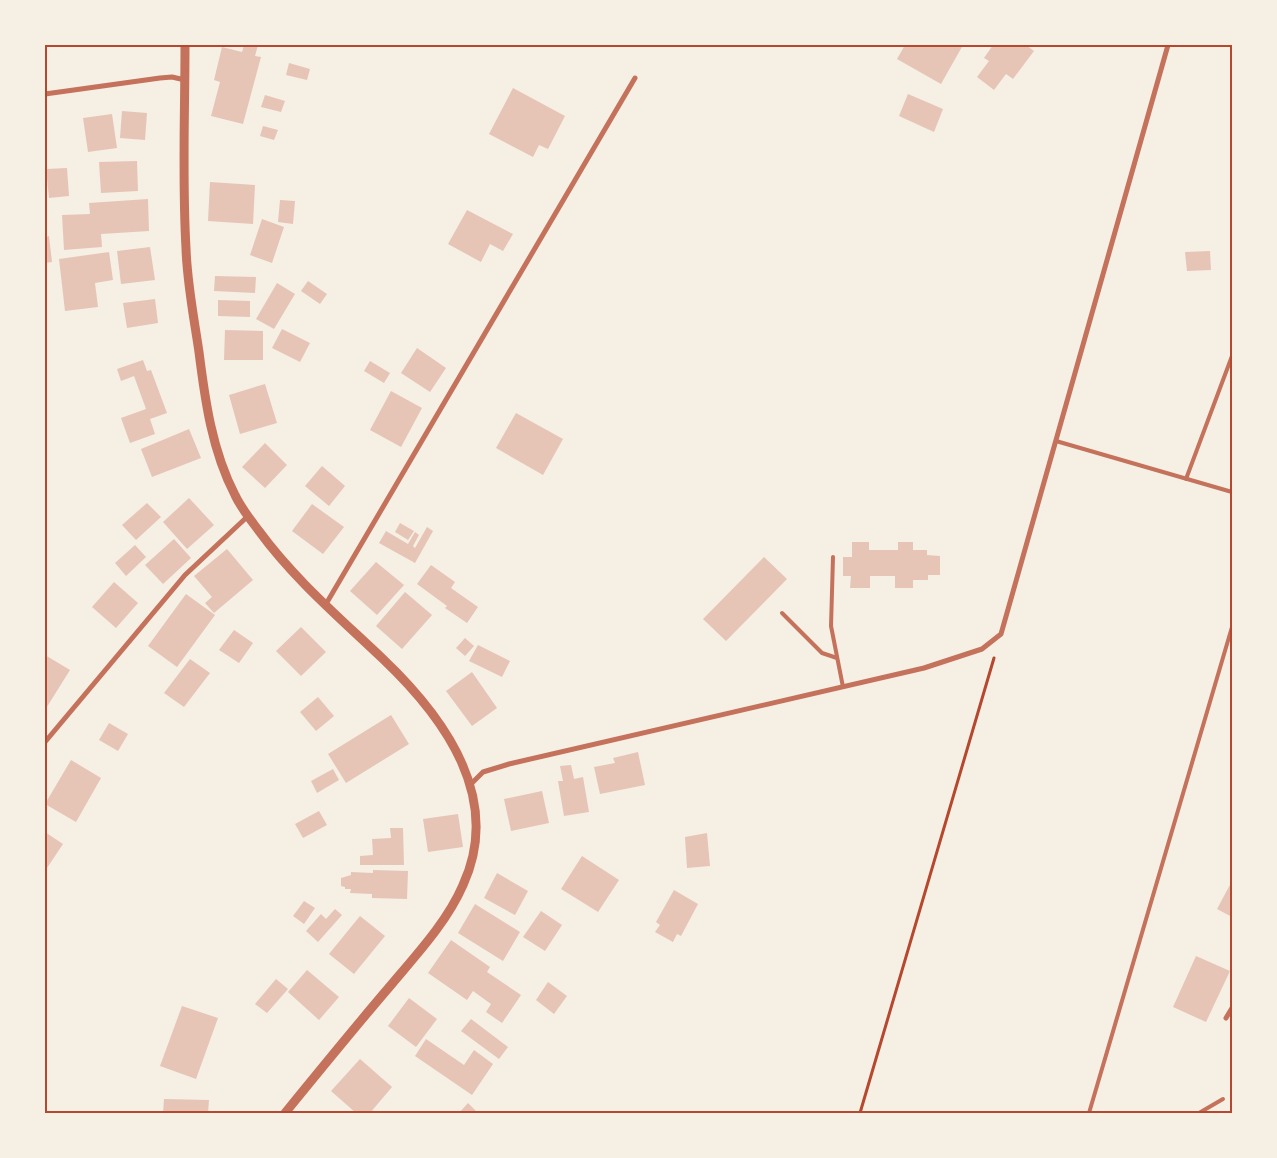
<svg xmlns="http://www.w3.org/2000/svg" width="1277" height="1158" viewBox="0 0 1277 1158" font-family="'Exo 2',sans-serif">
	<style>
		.building { fill: #e6c5b7 }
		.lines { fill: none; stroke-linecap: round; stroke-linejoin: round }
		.path { stroke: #b5482f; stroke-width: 3 }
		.service { stroke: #c5725c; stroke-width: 4 }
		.minor { stroke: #c5725c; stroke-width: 5 }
		.tertiary { stroke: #c5725c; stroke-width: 9 }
		.neatline { fill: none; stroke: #b5482f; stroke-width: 2 }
	</style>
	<rect width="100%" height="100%" fill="#f6efe4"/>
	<!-- building -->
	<g class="building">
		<polygon points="244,45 258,45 255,56 261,57 243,124 211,116 220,82 214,80 222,47 242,52"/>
		<polygon points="905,45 963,45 941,84 897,59"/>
		<polygon points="993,45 1026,45 1034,51 1013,79 1006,74 994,90 977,77 989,61 984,58"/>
		<polygon points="289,63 310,69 307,80 286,75"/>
		<polygon points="513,88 565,116 548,149 539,145 533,157 489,134"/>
		<polygon points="908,94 943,109 934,132 899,116"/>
		<polygon points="265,95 285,101 281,112 261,107"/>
		<polygon points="122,111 147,113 145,140 120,138"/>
		<polygon points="112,114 117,148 88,152 83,118"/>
		<polygon points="263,126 278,130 274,140 260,136"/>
		<polygon points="137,161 138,191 101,193 99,162"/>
		<polygon points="67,168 69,196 49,198 46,169"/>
		<polygon points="210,182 255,185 253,224 208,221"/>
		<polygon points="148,199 149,231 101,234 102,247 64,250 62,215 90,214 89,203"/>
		<polygon points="280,200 295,201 293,224 278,222"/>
		<polygon points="467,210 513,234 503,251 490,244 481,262 448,244"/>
		<polygon points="262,219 284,227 272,263 250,255"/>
		<polygon points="49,236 52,262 45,263 45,237"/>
		<polygon points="150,247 155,280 121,284 117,251"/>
		<polygon points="1210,251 1211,270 1187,271 1185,252"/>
		<polygon points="109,252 113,280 95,283 98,307 65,311 59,259"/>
		<polygon points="215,276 256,277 255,293 214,291"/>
		<polygon points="308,281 327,294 320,304 301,291"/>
		<polygon points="277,283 295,294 274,329 256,319"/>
		<polygon points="155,299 158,323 127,328 123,303"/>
		<polygon points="218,300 250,301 250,317 218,316"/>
		<polygon points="282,329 310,343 300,362 272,348"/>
		<polygon points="225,330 263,331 263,360 224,360"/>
		<polygon points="417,348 446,368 430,392 401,373"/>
		<polygon points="143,360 147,371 151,370 167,413 150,419 155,434 130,443 121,418 146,409 134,376 121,381 117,369"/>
		<polygon points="370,361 390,373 384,383 364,371"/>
		<polygon points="265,384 277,423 240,434 229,395"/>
		<polygon points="391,391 422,408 401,447 370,430"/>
		<polygon points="516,413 563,439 543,475 496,448"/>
		<polygon points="189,429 201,458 152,477 141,449"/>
		<polygon points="265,443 287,465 265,488 242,467"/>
		<polygon points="322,466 345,486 329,506 305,486"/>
		<polygon points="189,498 214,525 187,549 163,522"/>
		<polygon points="147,503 161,517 136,540 122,525"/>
		<polygon points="312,504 344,527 323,554 292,531"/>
		<polygon points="400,523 414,531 408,540 395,532"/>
		<polygon points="427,527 433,531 415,563 379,543 386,531 408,544 415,532 419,535 413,546 415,548"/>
		<polygon points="174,539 191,558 163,584 145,565"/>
		<polygon points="852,542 869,542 869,550 898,550 898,542 913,542 913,550 927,550 927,555 940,556 940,575 928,575 928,580 913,580 913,588 895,588 895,576 870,576 870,588 850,588 851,576 843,576 843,557 852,557"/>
		<polygon points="135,545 146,557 126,576 115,563"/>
		<polygon points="227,549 253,580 214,613 205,603 212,597 194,576"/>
		<polygon points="764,557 787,579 726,641 703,619"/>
		<polygon points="376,562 404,585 377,615 350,591"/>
		<polygon points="431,565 455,582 451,588 478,607 467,623 445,608 447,606 417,584"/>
		<polygon points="114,582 138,603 116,628 92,607"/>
		<polygon points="405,592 432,615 402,649 376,626"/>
		<polygon points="186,594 215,615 177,667 148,646"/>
		<polygon points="301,627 326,652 301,676 276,651"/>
		<polygon points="234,630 253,643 239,663 219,650"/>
		<polygon points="465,638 474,646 465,656 456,648"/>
		<polygon points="478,645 510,661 502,677 469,661"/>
		<polygon points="45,655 70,670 45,710"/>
		<polygon points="190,659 210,673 184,707 164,693"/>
		<polygon points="472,672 497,708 472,726 446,691"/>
		<polygon points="318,697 334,716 316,731 300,712"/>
		<polygon points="391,715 409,744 346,783 328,754"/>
		<polygon points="109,723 128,734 118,751 99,740"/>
		<polygon points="638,752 645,785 600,794 594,767 615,763 613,758"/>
		<polygon points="71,760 101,778 76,822 45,804"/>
		<polygon points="571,765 574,779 583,777 589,812 564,816 558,781 563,781 560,766"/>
		<polygon points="333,769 339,780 317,793 311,781"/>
		<polygon points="542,791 549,823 511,831 504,799"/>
		<polygon points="319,811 327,825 303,838 295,824"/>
		<polygon points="458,814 463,847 428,852 423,819"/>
		<polygon points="390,828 403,828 404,865 360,865 360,856 373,855 372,839 391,838"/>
		<polygon points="45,832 63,844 45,871"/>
		<polygon points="707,833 710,866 687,868 685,837"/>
		<polygon points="582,856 619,880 598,912 561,889"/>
		<polygon points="373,870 408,871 407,899 372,898 372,894 350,893 351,889 345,889 345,887 341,886 341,878 351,875 351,872 373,873"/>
		<polygon points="497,873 528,891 515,915 484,898"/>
		<polygon points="1232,881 1232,917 1217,909"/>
		<polygon points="674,890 698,904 681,936 677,934 673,942 655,932 660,925 656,922"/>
		<polygon points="304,901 315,908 304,924 293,916"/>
		<polygon points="475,904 520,932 503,961 458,933"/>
		<polygon points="335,909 342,915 318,942 306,931 321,914 326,919"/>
		<polygon points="541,911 562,925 545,951 523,937"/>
		<polygon points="360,916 385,936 354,974 329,954"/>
		<polygon points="451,940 490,967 487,972 521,995 502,1023 486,1012 491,1004 473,991 467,1000 428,973"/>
		<polygon points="1196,956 1230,971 1206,1022 1173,1007"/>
		<polygon points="307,970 339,997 319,1020 288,992"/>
		<polygon points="276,979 288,989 267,1013 255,1004"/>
		<polygon points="548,982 567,996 554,1014 536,1000"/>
		<polygon points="409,998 437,1019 416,1047 388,1026"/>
		<polygon points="182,1006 218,1018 196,1079 160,1066"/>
		<polygon points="471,1019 508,1047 499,1059 461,1031"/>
		<polygon points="426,1039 464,1065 474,1050 493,1064 472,1095 415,1056"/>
		<polygon points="360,1059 392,1087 370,1113 356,1113 331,1091"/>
		<polygon points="164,1099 209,1100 208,1113 163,1113"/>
		<polygon points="468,1103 478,1113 459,1113"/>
	</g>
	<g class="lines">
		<!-- path -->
		<polyline class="path" points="860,1113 994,658"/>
		<!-- service -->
		<g class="service">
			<polyline points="1056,441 1232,492"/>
			<polyline points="1186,479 1232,356"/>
			<polyline points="833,557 831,626 843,687"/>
			<polyline points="782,613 822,653 837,658"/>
			<polyline points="1089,1113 1232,627"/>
			<polyline points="1199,1113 1223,1099"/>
		</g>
		<!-- minor -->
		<g class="minor">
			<polyline points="45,94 160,78 172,77 185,80"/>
			<polyline points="326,604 635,78"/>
			<polyline points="45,742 185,575 248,516"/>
			<polyline points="471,784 483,772 509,764 924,668 982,649 1001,634 1168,45"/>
			<polyline points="1226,1018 1232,1008"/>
		</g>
		<!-- tertiary -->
		<path class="tertiary" d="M185 45C185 113 182 180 186 248 187 283 194 318 199 352 205 400 212 451 235 495 241 508 250 519 259 531 294 579 340 618 383 659 445 718 503 798 463 885 447 922 417 954 391 985 355 1027 320 1070 285 1113"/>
	</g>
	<!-- border -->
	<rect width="1277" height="1158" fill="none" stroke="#f6efe4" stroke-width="92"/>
	<rect x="46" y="46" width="1185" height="1066" class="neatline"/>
</svg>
